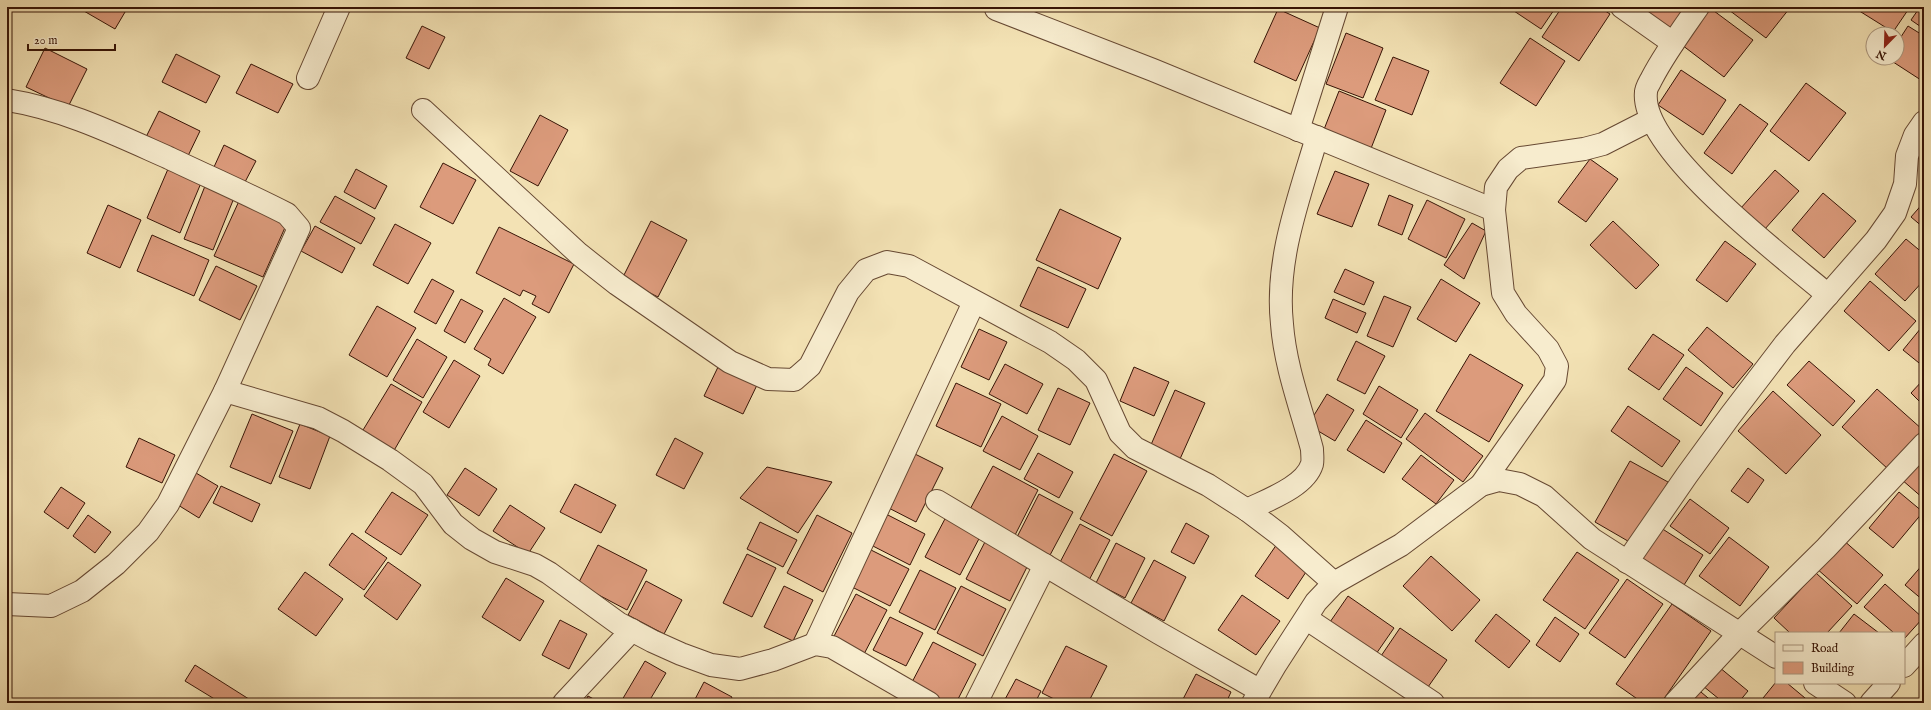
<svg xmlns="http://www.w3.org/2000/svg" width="1931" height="710" viewBox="0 0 1931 710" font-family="'IM FELL English',serif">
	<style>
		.building { fill: #dc9b7c; stroke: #371406 }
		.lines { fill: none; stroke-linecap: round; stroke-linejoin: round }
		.minor-casing { stroke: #664832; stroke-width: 24 }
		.minor { stroke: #f7ecce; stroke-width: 22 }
	</style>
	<rect width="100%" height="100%" fill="#f3e2b4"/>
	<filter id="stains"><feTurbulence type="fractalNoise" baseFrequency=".005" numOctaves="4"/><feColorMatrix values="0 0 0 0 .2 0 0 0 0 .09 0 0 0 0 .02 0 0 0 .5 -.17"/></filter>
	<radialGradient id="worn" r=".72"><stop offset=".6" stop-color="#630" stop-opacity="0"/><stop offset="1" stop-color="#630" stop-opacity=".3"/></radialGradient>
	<!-- building -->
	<g class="building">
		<polygon points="77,7 128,7 115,29"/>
		<polygon points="1508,7 1556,7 1541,29"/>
		<polygon points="1562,7 1599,7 1610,14 1579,61 1542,37"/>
		<polygon points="1639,7 1687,7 1671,32"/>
		<polygon points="1725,7 1787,7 1789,9 1766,38"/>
		<polygon points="1853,7 1910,7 1893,32"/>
		<polygon points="1920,7 1924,7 1924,29 1911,20"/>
		<polygon points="1710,8 1753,40 1724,77 1682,45"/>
		<polygon points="1278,9 1320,28 1296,81 1254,62"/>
		<polygon points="422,26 445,37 429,69 406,58"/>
		<polygon points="1908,26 1924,36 1924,82 1887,58 1897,58 1897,43"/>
		<polygon points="1346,33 1383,48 1363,98 1326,84"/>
		<polygon points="1530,38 1565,61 1536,106 1500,83"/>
		<polygon points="45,48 87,69 68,107 26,87"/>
		<polygon points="176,54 220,76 206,103 162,82"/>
		<polygon points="1393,57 1429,71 1412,115 1375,100"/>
		<polygon points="251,64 293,84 278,113 236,93"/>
		<polygon points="1681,70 1726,100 1703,135 1658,105"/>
		<polygon points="1806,83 1846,113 1809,161 1770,131"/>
		<polygon points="1339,91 1386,110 1370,151 1323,132"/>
		<polygon points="1740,104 1768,124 1732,174 1704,153"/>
		<polygon points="159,111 200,131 187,158 146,137"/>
		<polygon points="540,115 568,130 538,186 510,171"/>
		<polygon points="224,145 256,161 245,182 214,167"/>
		<polygon points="1590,159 1618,179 1586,222 1558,202"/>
		<polygon points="443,163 476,180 453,224 420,207"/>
		<polygon points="168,169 201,183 180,233 147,218"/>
		<polygon points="356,169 387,186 375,209 344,192"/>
		<polygon points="1775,170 1799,191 1764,230 1740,209"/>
		<polygon points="1335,171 1369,184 1352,227 1317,214"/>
		<polygon points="205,186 234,198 213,250 184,239"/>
		<polygon points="1823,193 1856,221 1824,258 1792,230"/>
		<polygon points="1389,195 1413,205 1402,235 1378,225"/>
		<polygon points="335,196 375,218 361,244 320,222"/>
		<polygon points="1427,200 1465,219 1446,258 1408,239"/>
		<polygon points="239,201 287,223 263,277 214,256"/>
		<polygon points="1924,202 1924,228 1911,217"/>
		<polygon points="108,205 141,220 120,268 87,253"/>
		<polygon points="1060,209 1121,238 1098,289 1036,260"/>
		<polygon points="651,221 687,240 658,297 622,279"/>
		<polygon points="1613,221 1659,265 1636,289 1590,245"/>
		<polygon points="1472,223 1486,231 1464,279 1444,265"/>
		<polygon points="395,224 431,243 408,284 373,265"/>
		<polygon points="315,226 355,248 342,273 301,251"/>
		<polygon points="499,227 574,264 549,313 532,304 536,296 523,290 520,296 476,273"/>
		<polygon points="152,235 209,260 194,296 137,271"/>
		<polygon points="1906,239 1924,254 1924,280 1905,301 1875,274"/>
		<polygon points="1725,241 1756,264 1727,302 1696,280"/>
		<polygon points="216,266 257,286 240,320 199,300"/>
		<polygon points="1038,267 1086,289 1068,328 1020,306"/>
		<polygon points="1345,269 1374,282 1364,305 1334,292"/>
		<polygon points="432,279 454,291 436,324 414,312"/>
		<polygon points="1441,279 1480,303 1456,342 1417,319"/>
		<polygon points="1870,281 1916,321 1889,351 1844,311"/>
		<polygon points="1384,296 1411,307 1393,347 1367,336"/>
		<polygon points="504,298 536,317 503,374 488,365 491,359 474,349"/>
		<polygon points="461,299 483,311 465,343 444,331"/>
		<polygon points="1333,299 1366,313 1357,333 1325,318"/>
		<polygon points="377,306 416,328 387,377 349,355"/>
		<polygon points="1707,327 1753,364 1733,388 1688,350"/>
		<polygon points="1921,328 1924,330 1924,367 1903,350"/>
		<polygon points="979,329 1007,342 989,380 961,367"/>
		<polygon points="1653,334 1684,355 1659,390 1628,369"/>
		<polygon points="417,339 447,357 423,398 393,380"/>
		<polygon points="1356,341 1385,356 1365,394 1337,380"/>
		<polygon points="1470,354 1523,385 1489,442 1436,411"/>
		<polygon points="454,360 480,376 449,428 423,412"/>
		<polygon points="1809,361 1855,401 1833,426 1787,385"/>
		<polygon points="1005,364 1043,384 1027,414 989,394"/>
		<polygon points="719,365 758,383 743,414 704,396"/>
		<polygon points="1134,367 1169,382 1154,416 1120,401"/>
		<polygon points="1686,367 1723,393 1701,426 1663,399"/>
		<polygon points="1924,379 1924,406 1911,393"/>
		<polygon points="956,383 1001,404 981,447 936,426"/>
		<polygon points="391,384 422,402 392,454 360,435"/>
		<polygon points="1379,386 1418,410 1401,438 1363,414"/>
		<polygon points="1058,388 1090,403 1070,445 1038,430"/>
		<polygon points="1877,389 1923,430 1888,469 1842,427"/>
		<polygon points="1175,390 1205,403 1180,459 1150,447"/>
		<polygon points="1773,391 1821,435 1786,474 1738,431"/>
		<polygon points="1327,394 1354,410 1335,441 1308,425"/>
		<polygon points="1628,406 1680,441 1662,467 1611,431"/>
		<polygon points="1425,413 1483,456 1463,482 1406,439"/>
		<polygon points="252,414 293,431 271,484 230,467"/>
		<polygon points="1002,416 1038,436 1020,470 983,451"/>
		<polygon points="1366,420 1402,443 1384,473 1347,450"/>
		<polygon points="300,424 330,436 310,489 279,477"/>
		<polygon points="139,438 175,455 162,483 126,467"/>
		<polygon points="675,438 703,453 684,489 656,475"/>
		<polygon points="909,451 943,468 916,522 881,504"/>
		<polygon points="1038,453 1073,472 1059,498 1024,479"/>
		<polygon points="1114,454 1147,471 1112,536 1080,519"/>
		<polygon points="1421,455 1454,480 1436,504 1402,479"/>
		<polygon points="1630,461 1668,482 1633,544 1595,522"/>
		<polygon points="1916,461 1924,467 1924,499 1901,479"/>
		<polygon points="993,466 1038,490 1013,539 967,515"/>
		<polygon points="767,467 832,482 798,533 740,498"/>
		<polygon points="465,468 497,489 479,516 447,495"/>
		<polygon points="1748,468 1764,480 1748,503 1731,491"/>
		<polygon points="196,473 218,486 199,518 178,505"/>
		<polygon points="575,484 616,505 601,533 560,512"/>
		<polygon points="221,486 260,504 252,522 213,503"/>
		<polygon points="61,487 85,503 68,529 44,512"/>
		<polygon points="392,492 428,515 401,555 365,532"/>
		<polygon points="1899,492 1923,512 1893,548 1869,528"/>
		<polygon points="1039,494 1073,512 1049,557 1016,539"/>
		<polygon points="1690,499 1729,528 1710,554 1670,526"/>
		<polygon points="510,505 545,528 528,554 493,531"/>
		<polygon points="884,513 925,534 910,565 869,544"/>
		<polygon points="88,515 111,532 95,553 73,536"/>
		<polygon points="817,515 852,533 823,592 787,573"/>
		<polygon points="947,515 982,533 960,575 925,557"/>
		<polygon points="760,522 797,540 783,567 747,549"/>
		<polygon points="1186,523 1209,536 1194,564 1171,552"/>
		<polygon points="1080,524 1110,540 1087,584 1057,568"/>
		<polygon points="1661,528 1703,555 1684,585 1642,558"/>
		<polygon points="352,533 387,558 364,590 329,565"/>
		<polygon points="988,536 1031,559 1010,601 966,579"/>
		<polygon points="1729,537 1769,567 1740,606 1699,576"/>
		<polygon points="1842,539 1883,575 1857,604 1816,568"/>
		<polygon points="1116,543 1145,558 1125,598 1096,583"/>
		<polygon points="1277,544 1310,566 1288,599 1255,576"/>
		<polygon points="598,545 647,570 627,610 578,584"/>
		<polygon points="869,549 909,569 890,606 850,586"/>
		<polygon points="1577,552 1619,580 1585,629 1543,600"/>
		<polygon points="747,554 776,568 752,617 723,603"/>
		<polygon points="1431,556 1480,600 1452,631 1403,586"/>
		<polygon points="1154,560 1186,577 1164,621 1131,603"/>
		<polygon points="388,562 421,585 397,620 364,596"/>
		<polygon points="1924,563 1924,601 1905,585"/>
		<polygon points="920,570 956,588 935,630 899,612"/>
		<polygon points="305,572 343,599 316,636 278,609"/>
		<polygon points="1816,573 1852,606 1827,633 1790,633 1774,618"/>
		<polygon points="506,578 544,601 520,641 482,617"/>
		<polygon points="1627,579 1663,604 1625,658 1589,633"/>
		<polygon points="646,581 682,600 664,634 628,615"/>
		<polygon points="1885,584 1923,618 1904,639 1904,633 1894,633 1864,607"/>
		<polygon points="784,586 813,600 793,641 764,627"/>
		<polygon points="961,586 1006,609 983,656 937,633"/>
		<polygon points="856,594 887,610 863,656 832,640"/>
		<polygon points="1242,595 1280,621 1256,655 1218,630"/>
		<polygon points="1348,596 1394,628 1376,654 1330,622"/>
		<polygon points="1672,604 1711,631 1661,703 1643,703 1616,684"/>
		<polygon points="1496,614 1530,641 1509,668 1475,641"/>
		<polygon points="1854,614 1879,633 1839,633"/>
		<polygon points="890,617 923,633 906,666 873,650"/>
		<polygon points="1555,617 1579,634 1560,662 1536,645"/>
		<polygon points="560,620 587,634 569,669 542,655"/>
		<polygon points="1400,628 1447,660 1428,687 1381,656"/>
		<polygon points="933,642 976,664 956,703 943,703 910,686"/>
		<polygon points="1066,646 1107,666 1088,703 1062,703 1042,693"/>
		<polygon points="645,661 666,673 648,703 626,703 622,700"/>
		<polygon points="195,665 252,701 251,703 221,703 185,681"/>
		<polygon points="1719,667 1748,691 1738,703 1724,703 1703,686"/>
		<polygon points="1196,674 1231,692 1226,703 1181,703"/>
		<polygon points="1016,679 1041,691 1035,703 1003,703"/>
		<polygon points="704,682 732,697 729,703 693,703"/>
		<polygon points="1776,682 1787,683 1811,703 1759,703"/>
		<polygon points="1695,687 1714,703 1682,703"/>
		<polygon points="588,696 601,703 584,703"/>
	</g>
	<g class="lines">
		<defs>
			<g id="minor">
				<polyline points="1622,7 1673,43"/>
				<path d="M1698 7C1682 30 1665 53 1652 78 1650 82 1646 88 1646 92 1639 149 1786 259 1828 295"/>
				<polyline points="996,9 1153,70 1494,210"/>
				<polyline points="308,78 339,7"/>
				<path d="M7 100C64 109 117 135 169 158 209 177 248 194 287 214L299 228 225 391 168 504 148 532 116 564 82 591 51 606 7 604"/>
				<polyline points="423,110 579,254 617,284 730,362 768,379 794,380 810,366 848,292 866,270 887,262 909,266 1050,342 1076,360 1096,380 1120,433 1135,448 1208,485 1247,510 1280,535 1334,583"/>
				<polyline points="1298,130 1337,7"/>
				<polyline points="225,391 318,418 343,431 390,460 423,484 453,524 472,539 495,552 535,565 549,573 618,623 652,641 681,654 711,665 740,669 773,660 815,644 832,647 929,703"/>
				<polyline points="1481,485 1555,380 1557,366 1548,349 1516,314 1503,293 1494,210 1496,187 1508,169 1521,158 1584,149 1603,144 1650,120"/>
				<polyline points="937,501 1159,633 1259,690"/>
				<path d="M1247 510C1267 500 1305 487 1312 464 1313 460 1312 453 1312 449 1301 408 1285 366 1282 324 1275 260 1299 198 1317 137"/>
				<polyline points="1627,562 1687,475 1730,416 1785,344 1876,240 1895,213 1905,184 1907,156 1915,135 1924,122"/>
				<polyline points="1307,619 1433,703"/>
				<polyline points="815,644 974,302"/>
				<polyline points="1904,666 1924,644"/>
				<polyline points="1815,683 1845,703"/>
				<polyline points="564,703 632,630"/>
				<polyline points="976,703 1045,565"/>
				<polyline points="1253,703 1276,664 1316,602 1334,583 1401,545 1481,485 1499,480 1520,484 1544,496 1592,539 1776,657"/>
				<polyline points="1675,703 1740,633 1826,548 1924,444"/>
				<polyline points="1871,703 1889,683"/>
			</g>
		</defs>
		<!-- minor casing -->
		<use href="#minor" class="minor-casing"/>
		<!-- minor -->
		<use href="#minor" class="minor"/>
	</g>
	<!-- margin -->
	<rect width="1931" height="710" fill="none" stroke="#f3e2b4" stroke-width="24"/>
	<rect x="8" y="8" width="1915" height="694" fill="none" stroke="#371406" stroke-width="2"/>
	<rect x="12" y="12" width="1907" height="686" fill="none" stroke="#371406"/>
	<!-- legend -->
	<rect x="1775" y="632" width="130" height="52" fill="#f7ecce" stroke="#aa967e"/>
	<rect x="1783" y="645" width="20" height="6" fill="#f7ecce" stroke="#aa967e"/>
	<text x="1811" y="652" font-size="12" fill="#371406">Road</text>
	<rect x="1783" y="662" width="20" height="12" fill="#dc9b7c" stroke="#aa967e"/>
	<text x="1811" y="672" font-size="12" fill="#371406">Building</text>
	<!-- north arrow -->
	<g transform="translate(1885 46) rotate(203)"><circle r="19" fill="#f7ecce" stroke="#aa967e"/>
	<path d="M0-3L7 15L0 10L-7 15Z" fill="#8f2418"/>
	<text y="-6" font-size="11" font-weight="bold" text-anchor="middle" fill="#371406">N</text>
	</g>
	<!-- scale -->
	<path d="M28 44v6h87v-6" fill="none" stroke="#371406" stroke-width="2"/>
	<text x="34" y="44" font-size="12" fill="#371406" stroke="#f7ecce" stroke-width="3" paint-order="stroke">20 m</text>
	<rect width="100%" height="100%" filter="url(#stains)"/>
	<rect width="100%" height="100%" fill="url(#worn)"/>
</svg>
